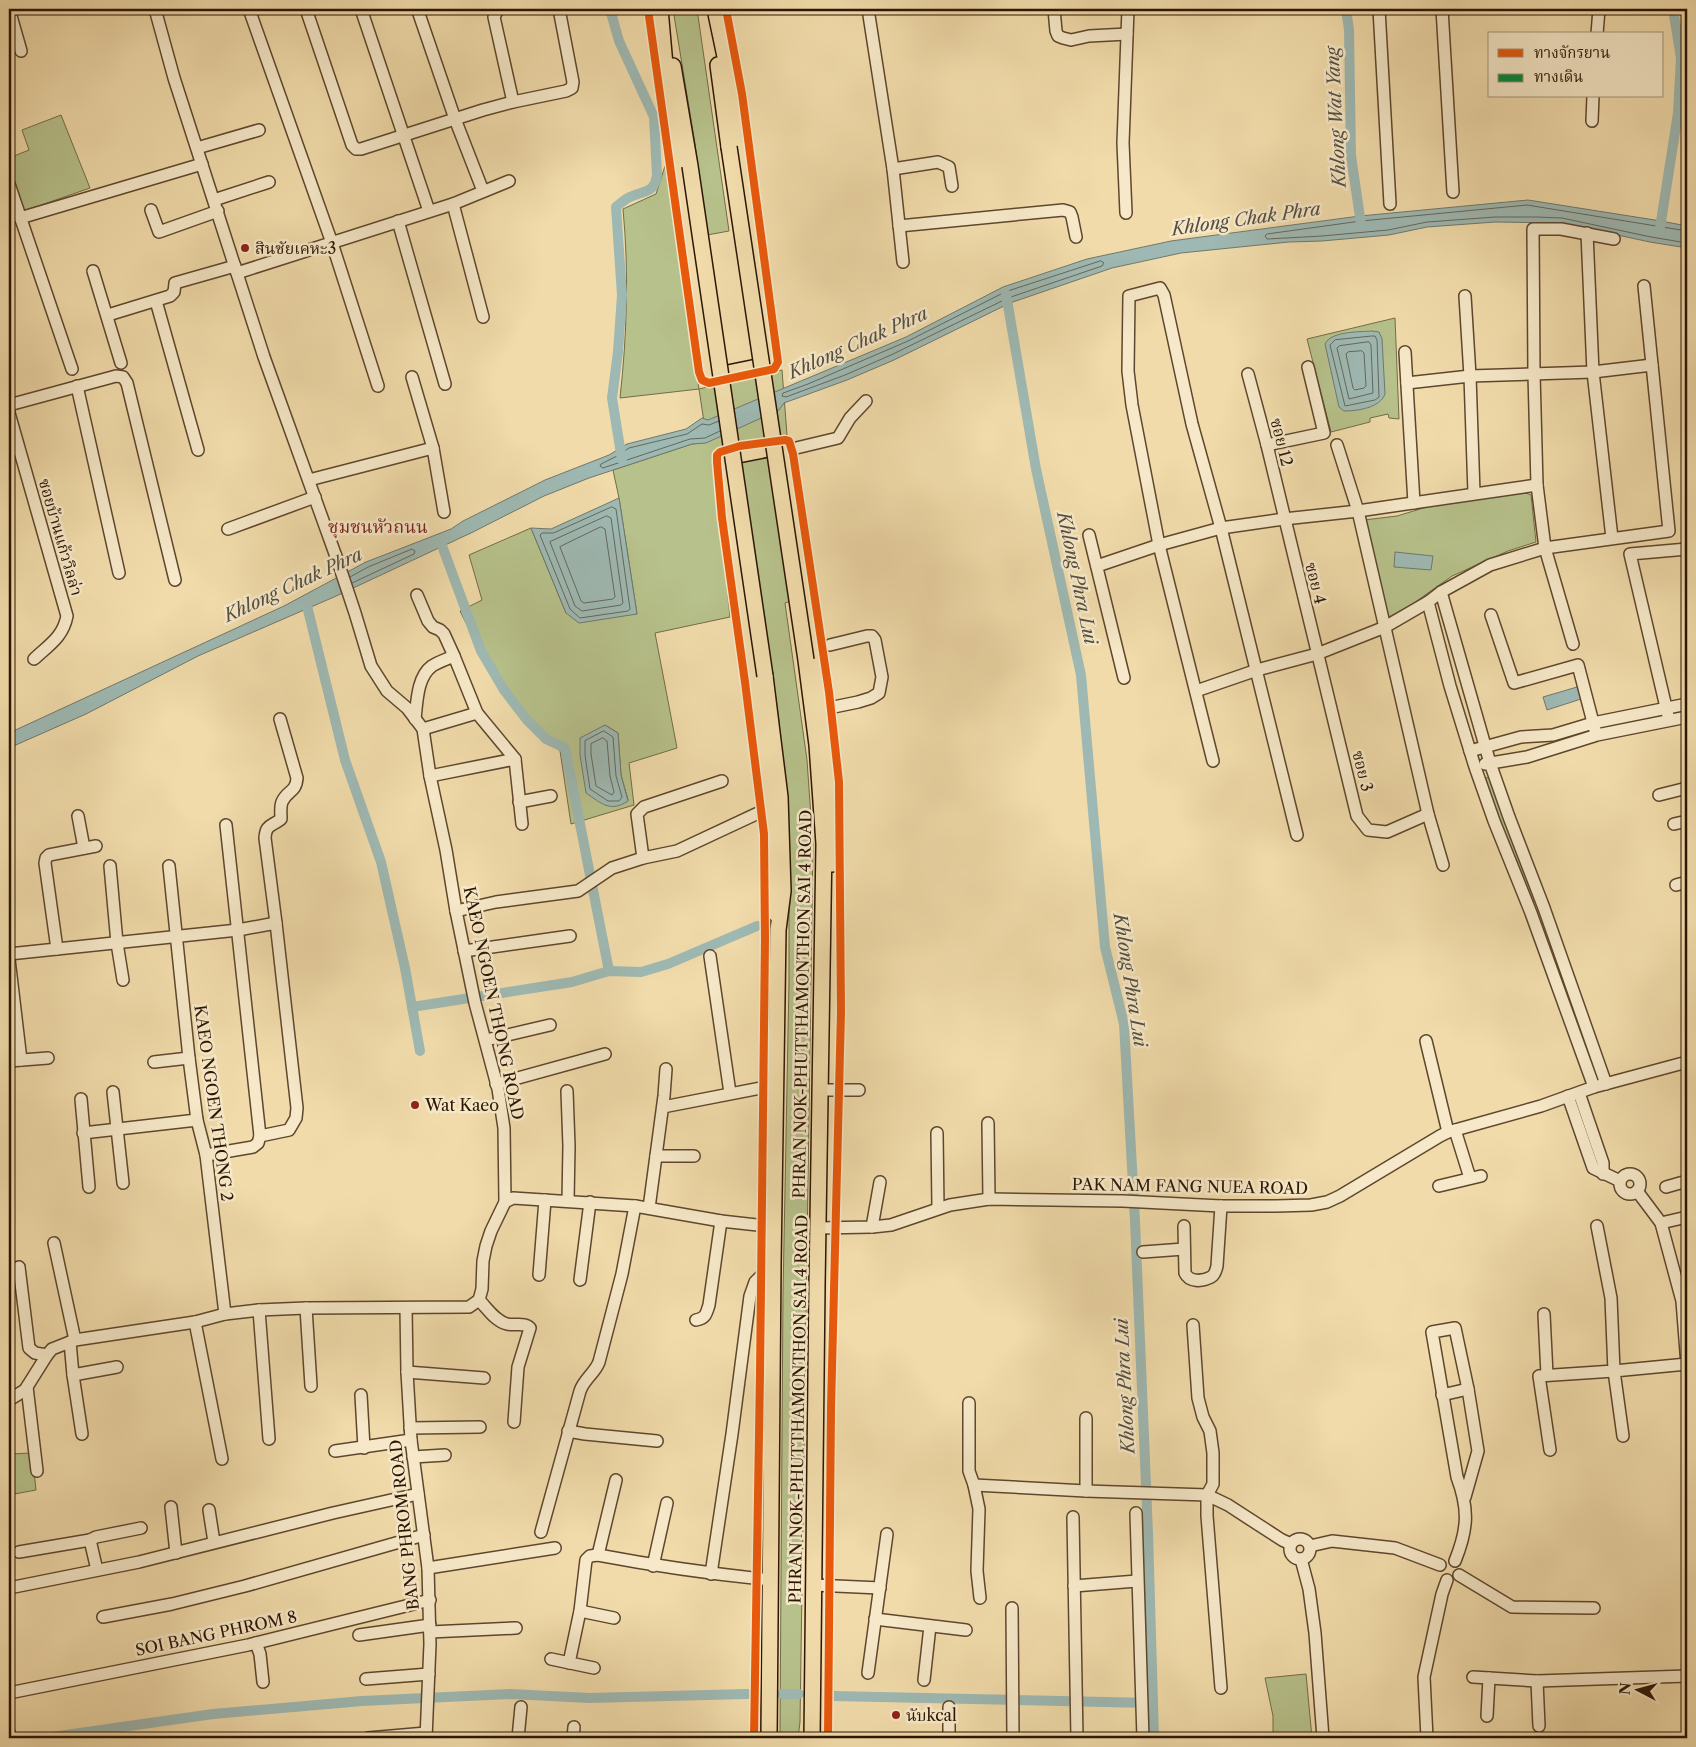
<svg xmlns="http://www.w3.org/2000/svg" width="1696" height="1747" viewBox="0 0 1696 1747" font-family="'Libre Caslon Text','Noto Serif Thai',serif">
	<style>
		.green { fill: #b7c18b; stroke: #726c48; fill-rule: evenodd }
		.water { fill: #9eb9b3; stroke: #70786d }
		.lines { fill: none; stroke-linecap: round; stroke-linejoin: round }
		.shore { stroke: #65685c; stroke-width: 1 }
		.canal { stroke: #9eb9b3; stroke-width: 10 }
		.minor-casing { stroke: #5d472e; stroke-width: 14 }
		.major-casing { stroke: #2c1604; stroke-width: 18 }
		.minor { stroke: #f6e8c8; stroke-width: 11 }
		.major { stroke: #f1dbaa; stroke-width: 15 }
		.major-bridge-casing { stroke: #2c1604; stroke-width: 18; stroke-linecap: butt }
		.major-bridge { stroke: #f1dbaa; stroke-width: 15 }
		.quiet { stroke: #00873e; stroke-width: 6; stroke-dasharray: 12 6; stroke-linecap: butt }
		.cycleway-casing { stroke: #f6e8c8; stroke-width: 11 }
		.cycleway { stroke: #e8590c; stroke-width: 8 }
		.poi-dot { fill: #8f2418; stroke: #f6e8c8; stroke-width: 2 }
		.labels { text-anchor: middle; stroke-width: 5; stroke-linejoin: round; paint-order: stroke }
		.poi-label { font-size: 16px; fill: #2c1604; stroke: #f6e8c8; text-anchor: start }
		.street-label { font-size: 16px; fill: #2c1604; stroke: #f6e8c8 }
		.water-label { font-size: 18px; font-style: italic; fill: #544f41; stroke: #f6e8c8 }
		.neighbourhood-label { font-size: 18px; fill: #7a1f14; stroke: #f6e8c8 }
	</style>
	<rect width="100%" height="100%" fill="#f1dbaa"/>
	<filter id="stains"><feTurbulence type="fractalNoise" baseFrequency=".004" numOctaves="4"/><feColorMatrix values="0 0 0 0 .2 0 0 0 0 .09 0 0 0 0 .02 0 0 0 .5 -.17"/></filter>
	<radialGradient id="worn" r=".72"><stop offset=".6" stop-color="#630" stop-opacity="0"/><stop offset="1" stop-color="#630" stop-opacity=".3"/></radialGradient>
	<!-- green -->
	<g class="green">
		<polygon points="673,9 697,9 729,231 707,235 695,144"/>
		<polygon points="61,115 90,188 24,211 9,163 9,158 29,150 22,130"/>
		<path d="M665 166 699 389 782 370 787 435 780 437 804 597 785 603 807 760 813 845 800 1722 798 1738H780V1727L783 1294 789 983V879L779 721 764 613 725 456 714 459 730 617 655 633 677 748 629 763 634 805 571 824 560 751 539 732 501 693 460 611 482 600 469 555 531 528 566 613 637 614 619 498 613 470 692 444 707 442 699 389 620 398C627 335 629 272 623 209L656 194ZM605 725 618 733 621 775 628 800Z"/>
		<polygon points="1395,318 1399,419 1389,418 1388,414 1370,418 1370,422 1331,432 1307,339"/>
		<polygon points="1523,492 1531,495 1536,542 1508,551 1452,576 1411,605 1387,618 1364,520 1397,516 1430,506"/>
		<polygon points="1491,777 1538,899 1530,903 1481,779"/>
		<polygon points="32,1453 36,1490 9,1495 9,1454"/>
		<polygon points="1306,1674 1312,1738 1273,1738 1273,1716 1265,1678"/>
	</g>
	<!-- water -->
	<g class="water">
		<polygon points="1528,200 1661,221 1687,226 1687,248 1650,242 1561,223 1495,222 1427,227 1389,235 1322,241 1289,242 1181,253 1112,268 1010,303 894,360 847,380 784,403 779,410 706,443 692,444 589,478 544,496 473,532 334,597 198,656 86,714 9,748 9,733 284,606 366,562 451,529 463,521 545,480 609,455 627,444 686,429 702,418 708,420 906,337 1003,287 1087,259 1171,241 1360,216"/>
		<path d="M1372 331 1379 332 1382 339 1385 394C1380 408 1357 411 1344 411L1339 407 1325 344C1331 331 1359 332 1372 331Z"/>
		<polygon points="619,498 637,614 579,623 566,613 531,528 551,529"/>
		<polygon points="1395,552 1433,556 1431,570 1394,567"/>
		<polygon points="1577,687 1581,699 1547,710 1543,697"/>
		<path d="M605 725 618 733 621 775 628 801C610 813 601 803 586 793L580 755V738Z"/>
	</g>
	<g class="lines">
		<!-- shore -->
		<g class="shore">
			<polyline points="1687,231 1527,205 1361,221 1267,234 1265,236 1267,239 1322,236 1388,230 1427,222 1495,217 1536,217 1562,218 1651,237 1687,243"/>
			<polygon points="1101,261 1104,263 1102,266 1008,298 891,355 845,375 786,397 782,396 783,393 786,392 808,384 908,341 1005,292"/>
			<polygon points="1372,336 1375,336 1377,340 1379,397 1375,400 1345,406 1330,345 1335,340"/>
			<polygon points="1369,342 1371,345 1373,393 1349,399 1337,348 1339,346"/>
			<polygon points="1362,351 1364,353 1366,386 1364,388 1355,390 1353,388 1346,354 1348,352"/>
			<polyline points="719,421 709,425 702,424 687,434 629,448 619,455 601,464 600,466 603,468 690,439 705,438 720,431"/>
			<polygon points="612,507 616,509 630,609 628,611 580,618 570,609 540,535 542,533 553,533"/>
			<polygon points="607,516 611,518 623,603 621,605 582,611 575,606 550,542"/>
			<polygon points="601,527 605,529 615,597 613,599 584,603 581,601 560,547"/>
			<polyline points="350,577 368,567 412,549 415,551 414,554 352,583"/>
			<polygon points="604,731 613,737 616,776 622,797 619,801 608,801 590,789 585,755 585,741"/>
			<polygon points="603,738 607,741 610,776 614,792 612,795 596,786 591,754 591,744"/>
		</g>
		<!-- canal -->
		<g class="canal">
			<path d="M610 9 619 41 654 117 657 175C654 194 645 190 630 197 625 199 621 203 616 207L622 295 618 352 612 398 622 460"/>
			<polyline points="1346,9 1349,30 1351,156 1361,224"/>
			<polyline points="1660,228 1678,113 1681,58 1673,9"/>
			<polyline points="1006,294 1036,469 1081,675 1105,947 1124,1024 1135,1221 1148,1533 1154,1738"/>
			<polyline points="441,543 481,651 504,690 527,720 546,739 565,748 609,971"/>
			<polyline points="306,602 345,760 381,862 405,968 420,1051"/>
			<polyline points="412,1007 572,982 609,971 641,972 668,964 757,926"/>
			<polyline points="782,1694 799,1694"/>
			<polyline points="833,1696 1150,1703"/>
			<polyline points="45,1738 213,1714 362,1701 511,1694 589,1698 747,1694"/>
		</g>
		<defs>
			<g id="minor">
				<polyline points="9,9 21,51"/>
				<polyline points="249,9 332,243 378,386"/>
				<polyline points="306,9 352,145 356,149 361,149 483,110 513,102 566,91 572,88 573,82 559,9"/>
				<polyline points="361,9 429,211"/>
				<polyline points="498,9 494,17 513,102"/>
				<polyline points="868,9 893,169 903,262"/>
				<polyline points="1054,9 1056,31 1058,36 1063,38 1071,40 1089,36 1127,34"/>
				<polyline points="1379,9 1390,204"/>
				<polyline points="1442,9 1453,192"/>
				<polyline points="418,11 455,119 483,191"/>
				<polyline points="1597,34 1599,9"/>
				<polyline points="1592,121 1593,96"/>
				<polyline points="197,148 259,130"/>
				<polyline points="893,169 938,162 949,167 952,186"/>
				<polyline points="9,184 72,369"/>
				<polyline points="214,200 269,182"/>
				<polyline points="453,204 483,317"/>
				<polyline points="151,210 159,232 218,211"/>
				<polyline points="1126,213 1123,143 1128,9"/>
				<polyline points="20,218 202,164"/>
				<polyline points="398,221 445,384"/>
				<polyline points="899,226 1063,210 1070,212 1072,217 1076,237"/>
				<polyline points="1587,233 1593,372 1612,538"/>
				<polyline points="93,271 121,363"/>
				<polyline points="237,273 453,204 509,181"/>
				<polyline points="1465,296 1470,376 1474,493"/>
				<polyline points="156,301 198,450"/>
				<polyline points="108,315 170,296 174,292 175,283 235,266"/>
				<polyline points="1405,352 1414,503"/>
				<polyline points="1248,374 1267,445 1357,816 1368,830 1387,832 1428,814"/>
				<polyline points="412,377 433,448"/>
				<polyline points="1407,383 1470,376 1593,372 1652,365"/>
				<polyline points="77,386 119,573"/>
				<polyline points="9,405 116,376 123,377 127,383 175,580"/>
				<path d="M9 413 67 616C63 637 49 645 34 659"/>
				<polyline points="1267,445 1324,433 1308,367"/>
				<polyline points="1337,445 1358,511 1428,814 1443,865"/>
				<polyline points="784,449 792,449 838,438 850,418 866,401"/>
				<polyline points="309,480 433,448 444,512"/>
				<polyline points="228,529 315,497"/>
				<polyline points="1089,535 1124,678"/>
				<polyline points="1097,566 1159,545 1221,528 1284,519 1358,511 1537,485"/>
				<polyline points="1441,592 1490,763 1509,817 1544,908 1606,1084"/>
				<polyline points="417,595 428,621 433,627 440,630 444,634 454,656"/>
				<polyline points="1428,602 1450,686 1475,767 1494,821 1531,913 1594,1087"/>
				<polyline points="1491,615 1514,683 1578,665 1595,730"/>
				<polyline points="1573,644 1545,548 1537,485 1534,374 1533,229 1561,229 1614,239"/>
				<polyline points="1196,691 1257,670 1317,654 1385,627 1428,602 1441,592 1490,565 1545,548 1669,531 1644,286"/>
				<polyline points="824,709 858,702 871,698 879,693 882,677 875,640 872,636 867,636 830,645"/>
				<path d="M415 719C417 702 417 677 432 666 438 662 447 659 454 656L477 713 515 759 522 824"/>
				<polyline points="1669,720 1630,554 1687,549"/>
				<polyline points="423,729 477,713"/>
				<polyline points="1470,751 1521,737 1553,735 1593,723 1687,704"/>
				<polyline points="1213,761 1159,545 1132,405 1128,371 1129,296 1160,288 1164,295 1192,424 1221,528 1297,835"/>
				<polyline points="1485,764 1527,757 1597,735 1687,717"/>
				<polyline points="430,776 515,759"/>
				<polyline points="1659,795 1687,788"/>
				<polyline points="519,802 551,796"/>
				<polyline points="78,816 84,848"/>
				<polyline points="1674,824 1687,821"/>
				<polyline points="226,825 260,1136"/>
				<polyline points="643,858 637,814 644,807 722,781"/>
				<polyline points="110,866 117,943 123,980"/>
				<polyline points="169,866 189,1058 197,1120 206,1155 225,1314"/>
				<polyline points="1676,885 1687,882"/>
				<polyline points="456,911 496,902 578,891 612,868 643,858 677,851 769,808"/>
				<polyline points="57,949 45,863 46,858 49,855 96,846"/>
				<polyline points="464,951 570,936"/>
				<polyline points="9,954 238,930 276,923"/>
				<polyline points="710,956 730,1093"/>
				<polyline points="9,959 21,1060"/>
				<polyline points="486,1040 550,1025"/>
				<polyline points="1426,1041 1448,1132"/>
				<polyline points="9,1061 48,1058"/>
				<polyline points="154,1062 189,1058"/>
				<polyline points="496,1084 605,1054"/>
				<polyline points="821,1090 859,1090"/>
				<polyline points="567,1091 569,1146 568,1201"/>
				<polyline points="113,1092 123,1183"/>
				<polyline points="1579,1093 1603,1163 1603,1174"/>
				<polyline points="1568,1096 1593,1168 1620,1181"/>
				<polyline points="81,1099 89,1187"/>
				<polyline points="663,1107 776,1085"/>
				<polyline points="988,1123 989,1199"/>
				<polyline points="1455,1130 1470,1178"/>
				<polyline points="83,1133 197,1120"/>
				<polyline points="937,1133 938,1208"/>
				<path d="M206 1155 253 1147 258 1143 260 1136 289 1130 296 1118 297 1108 276 923 265 838C266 824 271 827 281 819 281 813 280 807 282 802 287 790 296 793 297 778L280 719"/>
				<polyline points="656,1156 694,1156"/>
				<circle cx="1630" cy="1184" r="10"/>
				<polyline points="1439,1186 1481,1176"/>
				<polyline points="1666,1187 1687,1181"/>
				<polyline points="1637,1191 1661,1223 1682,1301 1687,1365"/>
				<polyline points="505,1202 513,1198 635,1206 721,1221 775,1227"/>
				<polyline points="649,1208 664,1096 666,1069"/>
				<polyline points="1661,1223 1687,1217"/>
				<path d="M1184 1226 1185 1273C1189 1282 1202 1282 1211 1277 1215 1275 1216 1270 1217 1266L1221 1206"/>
				<polyline points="872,1227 880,1182"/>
				<polyline points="818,1228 872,1227 891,1225 950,1205 989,1199 1123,1201 1221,1206 1276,1206 1311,1205 1327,1202 1340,1196 1440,1136 1448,1132 1541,1106 1594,1087 1687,1062"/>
				<polyline points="54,1243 75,1340"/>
				<polyline points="1143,1252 1184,1249"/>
				<polyline points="19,1267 29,1348 35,1353 47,1355"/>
				<polyline points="539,1275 545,1200"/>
				<polyline points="580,1280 590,1202"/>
				<path d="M479 1300C487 1308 495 1321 507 1324 515 1326 525 1322 530 1328L518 1367 514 1422"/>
				<polyline points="306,1308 311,1386"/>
				<polyline points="406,1308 407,1372 411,1440 428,1568 430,1644 426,1738"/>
				<polyline points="259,1310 269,1439"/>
				<polyline points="1544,1314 1547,1375"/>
				<path d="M696 1320C706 1318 706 1314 709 1305L721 1221"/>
				<polyline points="195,1322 222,1459"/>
				<polyline points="1193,1325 1198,1398 1203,1417 1210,1431 1213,1453 1213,1484 1207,1495 1207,1516 1221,1688"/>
				<polyline points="70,1342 73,1375 82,1434"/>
				<polyline points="407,1372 484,1378"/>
				<polyline points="73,1375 117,1367"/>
				<polyline points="27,1387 37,1471"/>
				<polyline points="361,1395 364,1448"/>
				<polyline points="1442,1395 1468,1389"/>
				<polyline points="9,1400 25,1390 47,1355 52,1349 75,1340 195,1322 225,1314 259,1310 306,1308 469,1307 479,1300 482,1289 483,1261 486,1246 491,1231 505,1202 504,1128 498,1089 475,1003 456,911 446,850 430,776 423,729 407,708 387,691 371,666 355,613 338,562 264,357 174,78 155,9"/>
				<polyline points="969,1403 969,1471 974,1485 979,1509 977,1571 980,1598"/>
				<polyline points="1086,1418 1086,1491"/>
				<polyline points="410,1428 480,1427"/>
				<polyline points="568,1431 585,1434 657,1441"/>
				<polyline points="1623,1436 1614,1371 1687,1364"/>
				<polyline points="1550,1450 1539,1376 1614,1371 1611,1298 1597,1226"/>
				<polyline points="335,1451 411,1440"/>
				<polyline points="413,1457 445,1455"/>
				<polyline points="974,1485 1086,1491 1207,1495 1228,1505 1282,1540 1291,1544"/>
				<polyline points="171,1507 176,1553"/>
				<polyline points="209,1510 214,1542"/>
				<polyline points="1136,1513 1143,1738"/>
				<polyline points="1073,1517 1077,1738"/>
				<path d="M541 1532 580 1391C584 1379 595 1373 599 1362L622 1274 635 1206"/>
				<circle cx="1300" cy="1549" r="10"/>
				<polyline points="1310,1546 1332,1541 1395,1548 1440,1565"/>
				<polyline points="19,1552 90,1540"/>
				<polyline points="598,1555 616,1480"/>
				<polyline points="1301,1559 1309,1589 1315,1633 1323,1738"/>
				<path d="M1455 1561C1468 1529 1469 1509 1457 1477L1432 1332 1455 1328 1468 1389 1478 1451 1465 1497"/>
				<polyline points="653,1566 667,1503"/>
				<polyline points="428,1568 555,1548"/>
				<polyline points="97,1570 90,1540 96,1537 141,1528"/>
				<polyline points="711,1574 732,1434 750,1296 755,1282 773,1264"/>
				<polyline points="1459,1575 1512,1607 1594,1608"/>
				<polyline points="814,1585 880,1588"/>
				<polyline points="1074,1586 1137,1581"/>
				<polyline points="9,1588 139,1562 333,1513 418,1494"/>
				<polyline points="1012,1608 1013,1738"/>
				<polyline points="580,1611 614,1618"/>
				<polyline points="103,1617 172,1604 245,1586 424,1535"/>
				<polyline points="875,1619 966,1630"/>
				<polyline points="430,1632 516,1628"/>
				<polyline points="359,1635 430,1625"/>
				<polyline points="256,1643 260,1654 263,1682"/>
				<polyline points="551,1659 594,1668"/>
				<path d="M569 1663 580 1611 586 1560 590 1556 598 1555C656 1566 713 1574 771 1580"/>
				<polyline points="868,1673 887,1534"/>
				<polyline points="1473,1677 1537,1681 1687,1676"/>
				<polyline points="366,1679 429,1674"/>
				<polyline points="924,1680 930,1626"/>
				<polyline points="1537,1681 1539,1726"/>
				<polyline points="9,1693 248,1645 430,1600"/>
				<polyline points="949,1707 949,1737 950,1738"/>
				<polyline points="1487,1716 1489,1678"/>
				<polyline points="368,1738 426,1733"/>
				<polyline points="518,1738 521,1707"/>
				<polyline points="573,1738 574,1727"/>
				<polyline points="1427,1738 1424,1677 1442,1594 1447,1580"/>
			</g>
			<g id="major">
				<polyline points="660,9 671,133 704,366 708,372 718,375 757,367 767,362 770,358 771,349 736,109 715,9"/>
				<polyline points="718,65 729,147"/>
				<polyline points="673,66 690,166"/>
				<polyline points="806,660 817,745 824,844 817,1285 812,1738"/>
				<polyline points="765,676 780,797 783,891 778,930 773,1264 769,1738"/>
				<path d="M776 914 772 893 769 808 722 468 725 461 728 457 778 447 784 449 789 459C801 524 808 590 817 655 827 722 841 796 832 864"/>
			</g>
		</defs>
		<!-- minor casing -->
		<use href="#minor" class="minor-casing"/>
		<!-- major casing -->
		<use href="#major" class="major-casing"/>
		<!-- minor -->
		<use href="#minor" class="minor"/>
		<!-- major -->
		<use href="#major" class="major"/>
		<defs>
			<g id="major-bridge">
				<polyline points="729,147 806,660"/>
				<polyline points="690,166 765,676"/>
			</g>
		</defs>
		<!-- major-bridge casing -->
		<use href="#major-bridge" class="major-bridge-casing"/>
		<!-- major-bridge -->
		<use href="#major-bridge" class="major-bridge"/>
		<!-- quiet -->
		<polyline class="quiet" points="9,1712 14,1738"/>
		<defs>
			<g id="cycleway">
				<polyline points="648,9 699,372 702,380 709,383 774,369 778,362 742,94 726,9"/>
				<polyline points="754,1738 760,1374 765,939 764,834 745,682 722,518 717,462 717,455 720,452 740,446 785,440 789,441 793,454 829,692 839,782 841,1012 831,1408 828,1738"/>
			</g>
		</defs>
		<!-- cycleway casing -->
		<use href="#cycleway" class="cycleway-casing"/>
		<!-- cycleway -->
		<use href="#cycleway" class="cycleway"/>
	</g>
	<!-- markers -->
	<g class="poi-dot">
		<circle cx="245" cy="248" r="5"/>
		<circle cx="415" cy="1105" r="5"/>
		<circle cx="896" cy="1715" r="5"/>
	</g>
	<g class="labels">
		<!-- poi labels -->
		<g class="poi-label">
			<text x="255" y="254">สินชัยเคหะ3</text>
			<text x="425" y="1111">Wat Kaeo</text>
			<text x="906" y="1721">นับkcal</text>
		</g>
		<!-- street labels -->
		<g class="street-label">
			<text transform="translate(1282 442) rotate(76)" y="6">ซอย 12</text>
			<text transform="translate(61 537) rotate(74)" y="6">ซอยบ้านแก้ววิลล่า</text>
			<text transform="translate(1316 583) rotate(76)" y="6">ซอย 4</text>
			<text transform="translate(1363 771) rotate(76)" y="6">ซอย 3</text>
			<text transform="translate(494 1003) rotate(78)" y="6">KAEO NGOEN THONG ROAD</text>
			<text transform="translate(802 1004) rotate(-89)" y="6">PHRAN NOK-PHUTTHAMONTHON SAI 4 ROAD</text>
			<text transform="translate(214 1103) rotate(82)" y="6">KAEO NGOEN THONG 2</text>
			<text transform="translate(1190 1186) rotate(1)" y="6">PAK NAM FANG NUEA ROAD</text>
			<text transform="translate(798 1409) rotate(-89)" y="6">PHRAN NOK-PHUTTHAMONTHON SAI 4 ROAD</text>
			<text transform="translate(404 1525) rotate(-96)" y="6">BANG PHROM ROAD</text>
			<text transform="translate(216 1633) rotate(-12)" y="6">SOI BANG PHROM 8</text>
		</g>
		<!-- water labels -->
		<g class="water-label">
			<text transform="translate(1336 117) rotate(-93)" y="6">Khlong Wat Yang</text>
			<text transform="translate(1246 219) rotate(-8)" y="6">Khlong Chak Phra</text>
			<text transform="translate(858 343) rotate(-24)" y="6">Khlong Chak Phra</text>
			<text transform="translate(1077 578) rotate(78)" y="6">Khlong Phra Lui</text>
			<text transform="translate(293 585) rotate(-25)" y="6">Khlong Chak Phra</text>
			<text transform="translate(1130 980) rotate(81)" y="6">Khlong Phra Lui</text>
			<text transform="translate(1125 1386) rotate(-93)" y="6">Khlong Phra Lui</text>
		</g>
		<!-- neighbourhood labels -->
		<g class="neighbourhood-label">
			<text x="378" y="533">ชุมชนหัวถนน</text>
		</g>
	</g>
	<!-- margin -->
	<rect width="1696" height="1747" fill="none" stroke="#f1dbaa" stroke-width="30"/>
	<rect x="10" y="10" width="1676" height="1727" fill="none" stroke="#2c1604" stroke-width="2.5"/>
	<rect x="15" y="15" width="1666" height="1717" fill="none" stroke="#2c1604"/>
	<!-- legend -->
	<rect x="1488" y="32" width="175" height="65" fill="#f6e8c8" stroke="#a5947a"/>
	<rect x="1498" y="49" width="25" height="8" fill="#e8590c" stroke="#a5947a"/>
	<text x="1534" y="58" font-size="15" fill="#2c1604">ทางจักรยาน</text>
	<rect x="1498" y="74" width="25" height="8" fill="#00873e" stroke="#a5947a"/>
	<text x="1534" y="82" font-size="15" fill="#2c1604">ทางเดิน</text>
	<!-- north arrow -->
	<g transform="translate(1638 1690) rotate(276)" stroke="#f6e8c8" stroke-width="4" paint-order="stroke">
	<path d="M0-4L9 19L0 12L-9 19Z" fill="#2c1604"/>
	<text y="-8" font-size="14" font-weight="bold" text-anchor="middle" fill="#2c1604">N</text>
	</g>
	<rect width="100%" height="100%" filter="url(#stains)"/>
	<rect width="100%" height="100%" fill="url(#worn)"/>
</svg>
